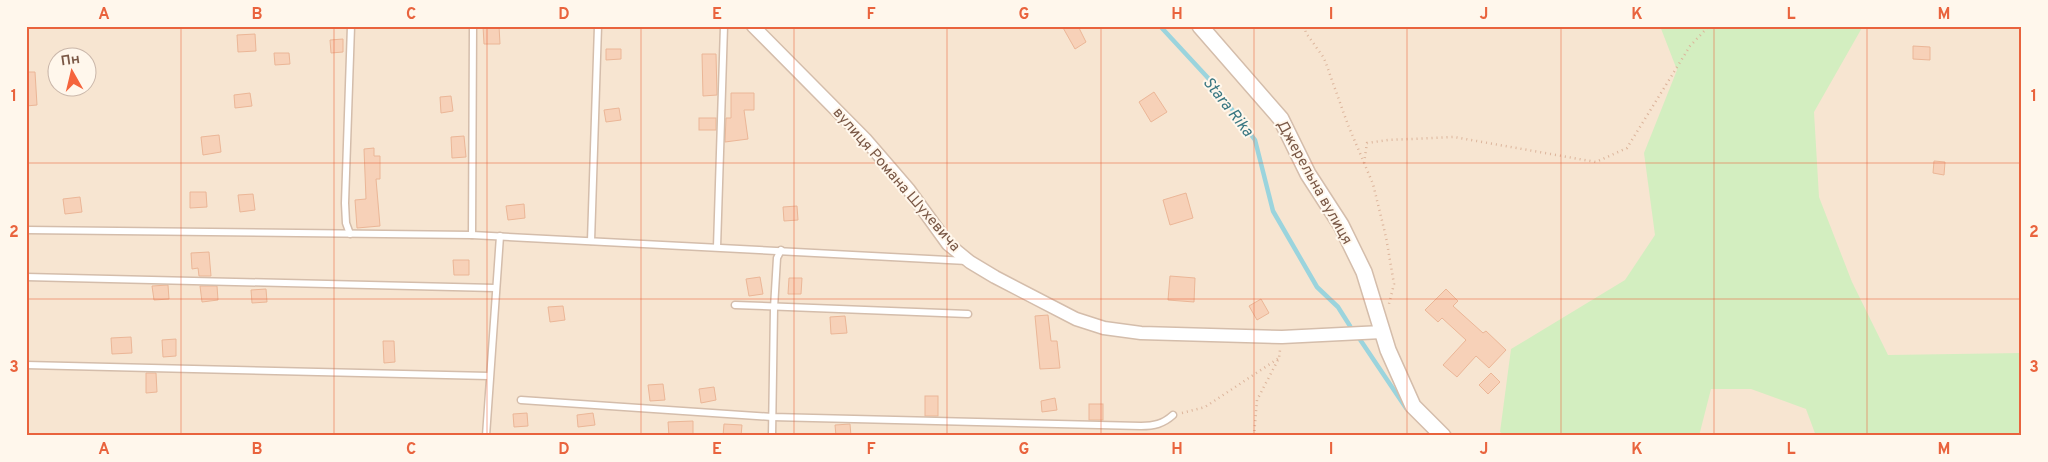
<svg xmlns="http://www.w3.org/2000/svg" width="2048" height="462" viewBox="0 0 2048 462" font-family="Overpass,sans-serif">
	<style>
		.residential { fill: #f7e5d1; fill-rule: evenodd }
		.green { fill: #d3eec0 }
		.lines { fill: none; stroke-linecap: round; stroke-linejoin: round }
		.stream { stroke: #9bd4dd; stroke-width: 4.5 }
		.building { fill: #f7d1b8; stroke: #ebb697 }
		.service-casing { stroke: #d4bdab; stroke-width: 9 }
		.minor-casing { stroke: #d4bdab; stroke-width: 15 }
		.tertiary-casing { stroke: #d4bdab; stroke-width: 18 }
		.path { stroke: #dcb49b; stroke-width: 2.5; stroke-dasharray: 1 4; stroke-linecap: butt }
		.service { stroke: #fff; stroke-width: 6 }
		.minor { stroke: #fff; stroke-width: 12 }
		.tertiary { stroke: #fff; stroke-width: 15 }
		.grid { fill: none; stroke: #e9633d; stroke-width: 1; stroke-opacity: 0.55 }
		.labels { text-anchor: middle; stroke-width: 4; stroke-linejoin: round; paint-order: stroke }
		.street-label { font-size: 15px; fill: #7a5846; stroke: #fff7ec }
		.water-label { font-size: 16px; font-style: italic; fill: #387681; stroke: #fff7ec }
		.neatline { fill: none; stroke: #e9633d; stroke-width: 2 }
		.grid-label { font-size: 16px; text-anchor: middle; font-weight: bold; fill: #e9633d }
	</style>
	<rect width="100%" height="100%" fill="#fff4e3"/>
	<!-- residential -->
	<path class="residential" d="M26 26H2022V436H26ZM58 58H88V88H58Z"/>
	<!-- green -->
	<polygon class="green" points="1660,26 1863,26 1814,112 1819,197 1852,282 1888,355 2022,353 2022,436 1816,436 1806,409 1751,389 1711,389 1699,436 1506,436 1500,432 1511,349 1625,280 1655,235 1644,153 1677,70"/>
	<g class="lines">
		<!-- stream -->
		<g class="stream">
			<polyline points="1160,26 1209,79 1255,140 1273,211 1317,287 1338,307 1350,326"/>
			<polyline points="1359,338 1406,408"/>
		</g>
	</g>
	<!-- building -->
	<g class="building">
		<polygon points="483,26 499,26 500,44 484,44"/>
		<polygon points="1062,26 1078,26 1086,42 1075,49"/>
		<polygon points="255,34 256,51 238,52 237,35"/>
		<polygon points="343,39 343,52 331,53 330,40"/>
		<polygon points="1913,46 1930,47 1930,60 1913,59"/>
		<polygon points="606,49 621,49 621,59 606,60"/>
		<polygon points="274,53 289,53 290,64 275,65"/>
		<polygon points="702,54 716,54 717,95 703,96"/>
		<polygon points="26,72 35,72 37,105 26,106"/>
		<polygon points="1154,92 1167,112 1151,122 1139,102"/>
		<polygon points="250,93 252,106 235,108 234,95"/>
		<polygon points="731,93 754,93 754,110 744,110 748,139 725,142 726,118 731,118"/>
		<polygon points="451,96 453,111 441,113 440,97"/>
		<polygon points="619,108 621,120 606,122 604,110"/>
		<rect x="699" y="118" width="17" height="12"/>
		<polygon points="219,135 221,152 203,155 201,137"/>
		<polygon points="464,136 466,157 452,158 451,137"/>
		<polygon points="374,148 374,156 380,156 380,179 376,179 380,226 357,228 355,200 366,199 364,149"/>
		<polygon points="1934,161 1945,162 1944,175 1933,173"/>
		<polygon points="190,192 206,192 207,207 190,208"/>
		<polygon points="1186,193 1193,218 1170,225 1163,200"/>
		<polygon points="253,194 255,210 240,212 238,195"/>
		<polygon points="80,197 82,212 65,214 63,199"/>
		<polygon points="524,204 525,218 508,220 506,206"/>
		<polygon points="797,206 798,220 784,221 783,207"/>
		<polygon points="209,252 211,276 199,276 198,268 192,269 191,253"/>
		<polygon points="453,260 469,260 469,275 454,275"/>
		<polygon points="1170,276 1195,278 1194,302 1168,300"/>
		<polygon points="760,277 763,294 749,296 746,279"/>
		<polygon points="789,278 802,278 801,294 788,294"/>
		<polygon points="168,285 169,299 154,300 152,286"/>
		<polygon points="200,286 217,286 218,300 202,302"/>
		<polygon points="266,289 267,302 252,303 251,290"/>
		<polygon points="1446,289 1458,301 1453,306 1483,333 1486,331 1506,350 1489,368 1476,356 1457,377 1443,365 1466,340 1442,318 1438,322 1425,310"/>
		<polygon points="1261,299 1269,313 1257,320 1249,306"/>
		<polygon points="563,306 565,320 550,322 548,307"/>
		<polygon points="1048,315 1051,341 1057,341 1060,368 1040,369 1035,316"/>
		<polygon points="845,316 847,333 831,334 830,317"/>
		<polygon points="131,337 132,353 112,354 111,338"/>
		<polygon points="176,339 176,356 163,357 162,340"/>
		<polygon points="383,341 394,341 395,362 384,363"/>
		<polygon points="146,373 156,373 157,392 146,393"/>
		<polygon points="1491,373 1500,382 1488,394 1479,385"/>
		<polygon points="663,384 665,400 650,401 648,385"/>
		<polygon points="714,387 716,400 701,403 699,389"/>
		<rect x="925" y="396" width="13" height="20"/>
		<polygon points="1055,398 1057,410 1042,412 1041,401"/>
		<rect x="1089" y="404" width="14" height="16"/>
		<polygon points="527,413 528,426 514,427 513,414"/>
		<polygon points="593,413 595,425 578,427 577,415"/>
		<polygon points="693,421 693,436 669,436 668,422"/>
		<polygon points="724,424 742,425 741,436 723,436"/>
		<polygon points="850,424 851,436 836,436 835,425"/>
	</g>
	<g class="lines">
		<defs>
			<g id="service">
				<polyline points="26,230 472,235 967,261"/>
				<polyline points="350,234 346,223 345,203 351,26"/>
				<polyline points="472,235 473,26"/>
				<polyline points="591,241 598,26"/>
				<polyline points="717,247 724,26"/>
				<polyline points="26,277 495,288"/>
				<polyline points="735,305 968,314"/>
				<polyline points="26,365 489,376"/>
				<path d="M521 400 772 417 1141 426C1154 426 1163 424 1173 415"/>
				<polyline points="486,436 500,236"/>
				<polyline points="772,436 774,308 777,258 781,250"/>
			</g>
			<polyline id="minor" points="753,26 865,139 909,190 948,244 970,262 995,277 1076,319 1104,328 1141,333 1282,337 1382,332"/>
			<polyline id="tertiary" points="1200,26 1281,119 1308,174 1341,225 1364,272 1388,350 1413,406 1443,436"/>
		</defs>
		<!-- service casing -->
		<use href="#service" class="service-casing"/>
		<!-- minor casing -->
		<use href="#minor" class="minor-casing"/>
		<!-- tertiary casing -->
		<use href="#tertiary" class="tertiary-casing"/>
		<!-- path -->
		<g class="path">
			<polyline points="1304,26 1306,33 1324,58 1348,125 1373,184 1386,237 1394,284 1389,304"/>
			<polyline points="1364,163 1367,143 1388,140 1454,137 1596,162 1627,148 1690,46 1709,26"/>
			<polyline points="1182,413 1205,407 1279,358"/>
			<polyline points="1254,436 1257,400 1279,358 1280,350"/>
		</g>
		<!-- service -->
		<use href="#service" class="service"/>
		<!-- minor -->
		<use href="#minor" class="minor"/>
		<!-- tertiary -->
		<use href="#tertiary" class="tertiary"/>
	</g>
	<!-- grid -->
	<path class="grid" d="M181 26V436M334 26V436M487 26V436M641 26V436M794 26V436M947 26V436M1101 26V436M1254 26V436M1407 26V436M1561 26V436M1714 26V436M1867 26V436M26 163H2022M26 299H2022"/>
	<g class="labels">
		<!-- street labels -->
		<g class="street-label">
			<text transform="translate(897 179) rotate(49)" y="5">вулиця Романа Шухевича</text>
			<text transform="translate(1315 182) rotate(61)" y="5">Джерельна вулиця</text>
		</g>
		<!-- water labels -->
		<g class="water-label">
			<text transform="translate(1229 106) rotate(52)" y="6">Stara Rika</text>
		</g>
	</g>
	<!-- border -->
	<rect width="2048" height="462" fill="none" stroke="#fff7ec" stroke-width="55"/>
	<!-- north arrow -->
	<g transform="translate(72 72) rotate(352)"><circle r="24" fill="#fff7ec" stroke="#cab7aa"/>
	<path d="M0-4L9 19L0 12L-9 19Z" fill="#f5643c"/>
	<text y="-8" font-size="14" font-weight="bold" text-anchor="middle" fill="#7a5846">Пн</text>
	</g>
	<rect x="28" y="28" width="1992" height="406" class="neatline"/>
	<g class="grid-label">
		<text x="104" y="19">A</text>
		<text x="257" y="19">B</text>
		<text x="411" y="19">C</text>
		<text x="564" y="19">D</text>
		<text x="717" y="19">E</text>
		<text x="871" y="19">F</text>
		<text x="1024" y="19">G</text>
		<text x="1177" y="19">H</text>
		<text x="1331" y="19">I</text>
		<text x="1484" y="19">J</text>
		<text x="1637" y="19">K</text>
		<text x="1791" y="19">L</text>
		<text x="1944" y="19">M</text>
		<text x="14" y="101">1</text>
		<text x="2034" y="101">1</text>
		<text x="14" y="237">2</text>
		<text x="2034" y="237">2</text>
		<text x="14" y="372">3</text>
		<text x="2034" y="372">3</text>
		<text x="104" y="454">A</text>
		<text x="257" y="454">B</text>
		<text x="411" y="454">C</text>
		<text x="564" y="454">D</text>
		<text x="717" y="454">E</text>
		<text x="871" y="454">F</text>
		<text x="1024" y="454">G</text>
		<text x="1177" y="454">H</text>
		<text x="1331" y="454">I</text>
		<text x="1484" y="454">J</text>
		<text x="1637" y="454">K</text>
		<text x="1791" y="454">L</text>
		<text x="1944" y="454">M</text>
	</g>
</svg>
